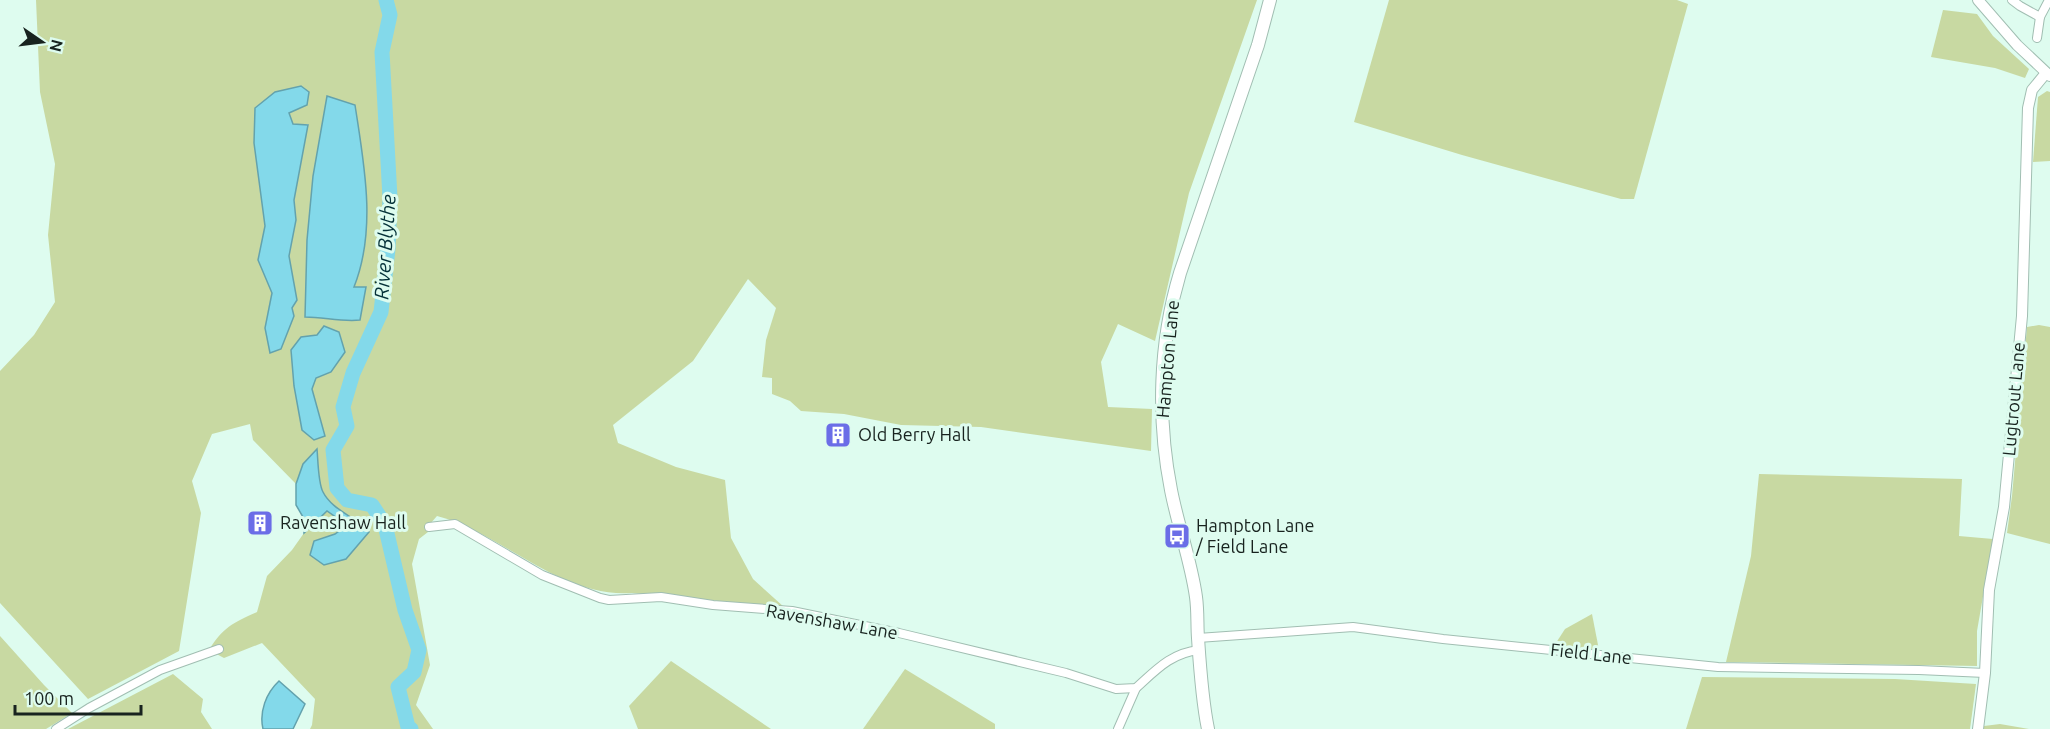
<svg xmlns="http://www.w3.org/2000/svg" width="2050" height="729" viewBox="0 0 2050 729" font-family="Ubuntu,sans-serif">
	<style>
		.green { fill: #c8d9a2; fill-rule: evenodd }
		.water { fill: #83d9ea; stroke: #63a2ad; stroke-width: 1.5 }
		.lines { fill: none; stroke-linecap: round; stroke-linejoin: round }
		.river { stroke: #83d9ea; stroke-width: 15 }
		.minor-casing { stroke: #a1beb2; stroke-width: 10 }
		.tertiary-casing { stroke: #a1beb2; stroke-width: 12 }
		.secondary-casing { stroke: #a1beb2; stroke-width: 14 }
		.minor { stroke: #fff; stroke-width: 8 }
		.tertiary { stroke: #fff; stroke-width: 10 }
		.secondary { stroke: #fff; stroke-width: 12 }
		.labels { text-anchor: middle; stroke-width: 6; stroke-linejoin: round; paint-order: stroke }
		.street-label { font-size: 18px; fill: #18231f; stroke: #defcef }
		.poi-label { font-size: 18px; fill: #18231f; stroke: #defcef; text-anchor: start }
		.water-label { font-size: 20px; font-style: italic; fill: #053138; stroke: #defcef }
	</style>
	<rect width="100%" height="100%" fill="#defcef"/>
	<!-- green -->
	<g class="green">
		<path d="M36 0H1257L1189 193 1155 341 1118 324 1101 362 1108 407 1152 409 1151 451 981 427 901 425 844 414 801 411 790 401 772 394V378L762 377 766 340 776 308 748 279 693 361 613 425 618 443 676 467 725 480 731 538 753 579 784 607 632 593C559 598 504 534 437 516L430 524 428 532 419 539 412 564 430 665 416 705 433 729H310L312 725 315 699 262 643 224 658 209 650C222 628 234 622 257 612L267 576 292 550 304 533 303 517 296 505V484L253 440 250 424 212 434 192 481 201 513 179 651 88 699 0 603V371L34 335 55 302 48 235 55 164 40 92ZM275 92 289 113 293 124H308L294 200 296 220 289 256 297 300 270 353 265 328 272 293 258 260 265 226Z"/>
		<polygon points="1389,0 1677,0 1688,4 1634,199 1621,199 1462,155 1354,122"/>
		<polygon points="1943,10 1977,14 1993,36 2029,69 2025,78 1995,68 1931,57"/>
		<polygon points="2047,91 2050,92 2050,161 2033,162 2038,97"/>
		<polygon points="2039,325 2050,327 2050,544 2007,533 2012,496 2027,327"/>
		<polygon points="1759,474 1962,479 1959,536 1993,539 1977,631 1977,666 1726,662 1751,556"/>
		<polygon points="1592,614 1599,650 1554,646 1565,629"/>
		<polygon points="0,636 44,685 72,713 46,729 0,729"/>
		<polygon points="671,661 771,729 638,729 629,706"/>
		<polygon points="905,669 995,724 995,729 863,729"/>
		<polygon points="173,674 203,699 201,712 212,729 68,729"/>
		<polygon points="1702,677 1895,679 1976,684 1970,729 1686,729"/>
		<polygon points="2000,724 2029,729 1984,729 1984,726"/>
	</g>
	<!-- water -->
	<g class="water">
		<polygon points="301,86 309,92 307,105 289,113 293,124 308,125 294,200 296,220 289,256 297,300 292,308 294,316 281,349 270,353 265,328 272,293 258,260 265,226 254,143 255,108 275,92"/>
		<path d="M327 96 355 105C364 164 377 229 354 287H366L360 320C341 322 324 317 305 317L307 240 313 176Z"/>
		<polygon points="324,326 339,332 345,352 331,372 316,378 312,389 325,436 314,440 302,430 294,386 291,350 301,337 317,335"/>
		<path d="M317 449C318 459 318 483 323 492 332 510 356 517 369 532L346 559 324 565 310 555 314 541 335 534 347 525 327 511 304 533 303 517 296 505V484L303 464Z"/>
		<path d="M279 681 305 704 293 729H263C259 712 266 693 279 681Z"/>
	</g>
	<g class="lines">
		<!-- river -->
		<polyline class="river" points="386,0 390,15 382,52 390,198 388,249 381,312 353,373 343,407 347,426 333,450 337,488 347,500 372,505 385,525 405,610 419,650 414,672 398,687 408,727 411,729"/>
		<defs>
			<g id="minor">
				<polyline points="2012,0 2020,6 2040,17"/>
				<polyline points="2037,38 2040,17 2049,0"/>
				<path d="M429 527 455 524 542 575 600 598 609 600 661 597 713 605 792 611 899 633 1066 673 1116 689 1136 688C1156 670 1171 653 1199 650"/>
				<polyline points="1198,638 1353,627 1443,639 1718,667 1919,670 1985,673"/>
				<polyline points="56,729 89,708 160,670 219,649"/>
				<polyline points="1118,729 1136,688"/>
			</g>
			<g id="tertiary">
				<polyline points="1978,0 2017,45 2050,76"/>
				<polyline points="1978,729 1985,673 1989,590 2004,507 2022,316 2028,108 2032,90 2046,73"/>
			</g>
			<path id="secondary" d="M1208 729C1202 700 1200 668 1198 638 1197 625 1198 611 1196 597 1191 561 1178 526 1171 490 1157 419 1159 343 1180 273L1258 45 1270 0"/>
		</defs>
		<!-- minor casing -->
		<use href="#minor" class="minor-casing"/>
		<!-- tertiary casing -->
		<use href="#tertiary" class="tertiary-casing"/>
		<!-- secondary casing -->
		<use href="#secondary" class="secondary-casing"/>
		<!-- minor -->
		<use href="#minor" class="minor"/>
		<!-- tertiary -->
		<use href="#tertiary" class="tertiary"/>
		<!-- secondary -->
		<use href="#secondary" class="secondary"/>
	</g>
	<!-- icons -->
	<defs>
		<symbol id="building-square" viewBox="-11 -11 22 22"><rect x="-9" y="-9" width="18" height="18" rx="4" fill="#6b6de7" stroke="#defcef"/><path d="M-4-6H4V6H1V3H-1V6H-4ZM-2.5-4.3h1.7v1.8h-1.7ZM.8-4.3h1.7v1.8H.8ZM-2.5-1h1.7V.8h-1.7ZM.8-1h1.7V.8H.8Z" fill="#fff"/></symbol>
		<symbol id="bus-square" viewBox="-11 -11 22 22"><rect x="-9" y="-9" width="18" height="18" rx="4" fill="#6b6de7" stroke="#defcef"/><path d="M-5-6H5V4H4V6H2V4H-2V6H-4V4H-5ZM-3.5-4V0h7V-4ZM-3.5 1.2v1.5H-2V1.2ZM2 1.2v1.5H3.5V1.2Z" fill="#fff"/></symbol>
	</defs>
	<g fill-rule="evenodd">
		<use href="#building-square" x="823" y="420" width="30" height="30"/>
		<use href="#building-square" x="245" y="508" width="30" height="30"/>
		<use href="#bus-square" x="1162" y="521" width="30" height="30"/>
	</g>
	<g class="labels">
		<!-- street labels -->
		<g class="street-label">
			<text transform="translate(1168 359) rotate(-85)" y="6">Hampton Lane</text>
			<text transform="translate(2014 399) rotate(-85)" y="6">Lugtrout Lane</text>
			<text transform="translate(832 622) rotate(10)" y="6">Ravenshaw Lane</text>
			<text transform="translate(1591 654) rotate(6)" y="6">Field Lane</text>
		</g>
		<!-- poi labels -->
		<g class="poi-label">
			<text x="858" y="441">Old Berry Hall</text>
			<text x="280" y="529">Ravenshaw Hall</text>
			<text x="1196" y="532">Hampton Lane<tspan x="1196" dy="21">/ Field Lane</tspan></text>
		</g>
		<!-- water labels -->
		<g class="water-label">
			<text transform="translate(385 247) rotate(-86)" y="7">River Blythe</text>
		</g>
	</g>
	<!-- north arrow -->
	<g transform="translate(42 42) rotate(104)" stroke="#defcef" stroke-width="4.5" paint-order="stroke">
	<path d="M0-4.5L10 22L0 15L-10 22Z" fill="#18231f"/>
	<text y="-9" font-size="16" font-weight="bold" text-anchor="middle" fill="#18231f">N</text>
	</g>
	<!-- scale -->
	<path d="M15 705v9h126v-9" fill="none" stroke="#18231f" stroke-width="3"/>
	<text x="24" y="705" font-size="18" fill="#18231f" stroke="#defcef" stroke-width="4.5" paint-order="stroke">100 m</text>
</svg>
